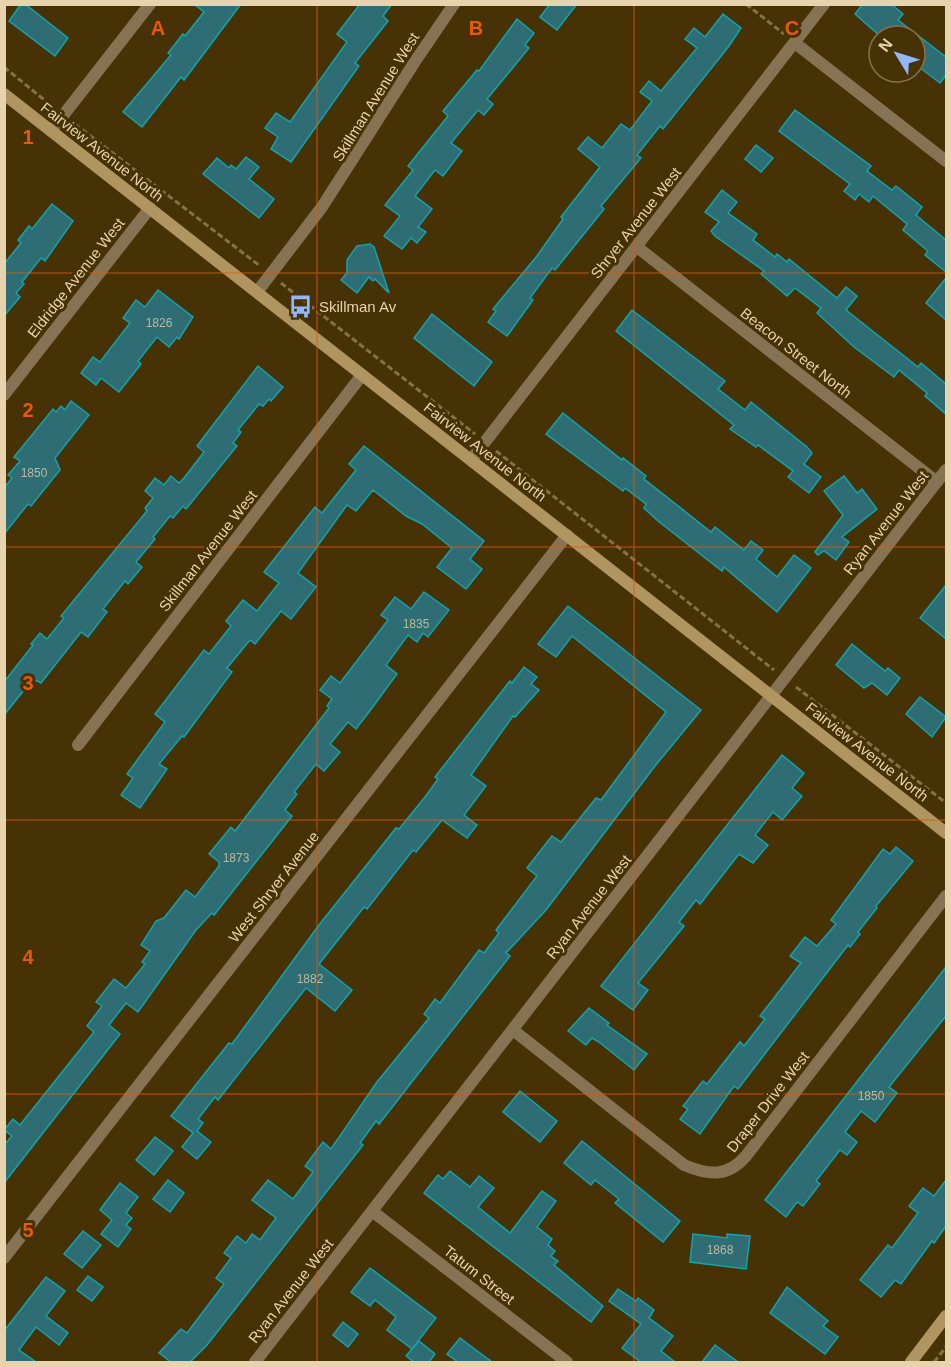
<svg xmlns="http://www.w3.org/2000/svg" width="951" height="1367" viewBox="0 0 951 1367" font-family="Arial,sans-serif">
	<style>
		.building { fill: #2e6d73; stroke: #13a3ad; stroke-width: 1.5 }
		.lines { fill: none; stroke-linecap: round; stroke-linejoin: round }
		.path { stroke: #867147; stroke-width: 3; stroke-dasharray: 6 3; stroke-linecap: butt }
		.street { stroke: #857353; stroke-width: 12 }
		.secondary { stroke: #b09561; stroke-width: 12 }
		.grid { fill: none; stroke: #e8590c; stroke-width: 1.5; stroke-opacity: 0.55 }
		.labels { text-anchor: middle; stroke-width: 6; stroke-linejoin: round; paint-order: stroke }
		.number-label { font-size: 12px; fill: #b9ba9e }
		.street-label { font-size: 15px; fill: #e7d3ad; stroke: #473205 }
		.poi-label { font-size: 15px; fill: #e7d3ad; stroke: #473205; text-anchor: start }
		.grid-label { font-size: 20px; text-anchor: middle; font-weight: bold; fill: #e8590c; stroke: #473205; stroke-width: 6; stroke-linejoin: round; paint-order: stroke }
	</style>
	<rect width="100%" height="100%" fill="#473205"/>
	<!-- building -->
	<g class="building">
		<polygon points="21,4 25,4 68,38 55,56 9,21"/>
		<polygon points="194,4 241,4 184,80 181,77 142,127 123,112 171,55 168,53 183,34 185,36 204,12"/>
		<polygon points="360,4 392,4 383,16 388,21 355,63 359,66 291,162 271,149 278,137 265,128 276,113 290,122 347,42 337,34"/>
		<polygon points="550,4 577,4 557,30 540,17"/>
		<polygon points="863,4 891,4 903,14 898,20 946,57 946,75 940,83 915,64 915,36 880,36 855,14"/>
		<polygon points="723,14 741,28 729,46 663,129 660,126 637,155 641,158 601,206 604,209 555,270 552,268 530,298 533,300 507,336 488,322 496,311 493,309 537,256 563,219 561,217 600,167 578,149 588,137 602,148 621,124 630,130 652,101 640,92 649,81 661,91 697,48 685,39 694,28 705,37"/>
		<polygon points="517,19 534,33 525,45 529,48 487,99 493,104 484,115 478,110 451,143 462,151 443,176 435,170 415,196 432,209 418,227 426,232 417,243 411,238 402,249 384,236 400,216 385,205 413,170 408,166 448,116 443,111 477,70 479,71"/>
		<polygon points="795,110 871,166 867,171 892,190 896,186 922,207 916,215 946,240 946,272 925,255 928,251 903,230 907,224 873,196 869,202 859,194 855,200 844,191 850,184 779,131"/>
		<polygon points="756,145 773,158 761,172 745,159"/>
		<polygon points="246,157 259,167 249,179 274,199 259,218 203,174 217,158 229,168 231,165 236,169"/>
		<polygon points="722,190 737,202 728,213 757,234 753,240 775,257 777,254 787,262 789,259 837,298 846,287 857,296 846,310 918,367 921,363 946,384 946,414 925,396 927,393 899,370 894,377 854,347 817,313 821,308 795,288 787,296 761,274 764,271 715,236 711,231 719,222 705,212"/>
		<polygon points="52,204 73,221 45,261 41,258 22,282 24,284 16,293 20,297 4,316 4,264 21,243 18,240 29,226 32,229"/>
		<polygon points="370,244 374,247 389,293 375,279 373,281 369,277 357,293 341,280 347,273 347,260 357,246"/>
		<polygon points="946,278 946,320 926,303"/>
		<polygon points="158,290 193,317 179,339 177,337 169,347 157,337 138,361 141,364 119,392 101,378 96,385 81,373 93,357 100,362 130,323 123,318 136,300 145,307"/>
		<polygon points="632,310 725,381 718,389 745,410 751,402 807,447 812,453 804,464 821,477 809,493 788,477 793,471 758,445 756,447 730,429 734,425 616,331"/>
		<polygon points="432,314 492,362 474,386 414,338"/>
		<polygon points="258,366 283,387 271,401 269,399 263,406 259,404 238,430 241,432 233,443 237,446 186,509 183,506 173,518 170,516 153,537 155,539 136,562 142,567 128,584 125,581 103,609 107,612 88,637 81,632 41,683 33,679 4,715 4,682 33,645 31,644 40,633 47,639 64,618 61,616 147,511 145,508 153,498 145,491 155,478 164,485 171,476 179,483 184,478 204,452 197,446"/>
		<polygon points="71,401 89,415 55,458 60,470 31,506 28,504 4,534 4,488 12,478 8,475 20,461 14,457 53,409 56,412 61,406 65,410"/>
		<polygon points="563,413 622,460 623,458 646,476 644,479 711,532 715,527 744,550 751,541 763,550 756,559 777,577 794,555 811,568 777,612 724,567 722,571 658,521 644,508 646,504 625,488 623,491 546,434"/>
		<polygon points="364,446 484,541 470,559 482,569 466,589 437,567 452,548 422,524 406,516 373,490 356,511 347,505 298,573 316,587 291,619 281,611 255,644 250,640 227,668 232,672 184,737 182,736 159,764 167,769 140,808 121,795 133,778 127,774 165,722 155,714 204,650 209,654 231,626 226,621 243,600 257,611 279,583 264,572 315,507 322,513 356,470 349,464"/>
		<polygon points="844,476 857,493 862,489 877,509 842,537 849,542 836,560 824,551 818,555 815,552 843,515 824,491"/>
		<polygon points="946,585 946,639 920,618"/>
		<polygon points="424,592 449,610 428,637 423,633 417,642 408,635 386,665 397,674 372,708 356,729 348,722 330,744 340,752 324,771 316,764 294,792 297,794 285,810 292,816 214,915 212,913 196,930 138,1012 126,1003 109,1025 120,1034 4,1183 4,1145 12,1136 4,1130 13,1119 20,1125 94,1032 87,1026 102,1006 96,1002 114,979 126,988 145,964 142,962 150,951 141,945 156,921 164,918 186,890 195,897 219,866 219,862 209,854 231,827 235,831 329,708 327,706 332,699 320,690 331,676 340,683 388,620 381,615 395,597 411,609"/>
		<polygon points="568,606 701,710 655,766 546,910 506,953 510,956 379,1124 376,1121 360,1143 363,1145 207,1345 190,1362 171,1362 159,1353 181,1329 187,1333 224,1284 216,1278 231,1258 224,1253 237,1236 246,1243 252,1234 260,1240 276,1218 252,1200 268,1180 293,1199 313,1172 305,1166 323,1142 331,1149 377,1082 429,1018 424,1014 435,999 440,1003 479,950 484,953 499,933 496,930 537,876 527,868 552,836 561,842 596,798 601,800 666,712 572,636 556,657 538,644"/>
		<polygon points="852,644 885,671 888,668 900,678 887,695 872,683 864,688 836,665"/>
		<polygon points="524,667 537,677 531,684 539,690 515,717 513,716 471,775 486,786 464,815 477,825 467,838 442,820 416,852 413,850 367,909 364,907 319,964 352,990 335,1011 306,988 218,1100 215,1097 198,1119 203,1123 197,1131 211,1142 197,1159 182,1147 193,1133 171,1116 229,1043 232,1044 319,925 396,828 399,829 425,797 438,779 435,777 510,681 512,683"/>
		<polygon points="920,697 946,717 932,737 906,714"/>
		<polygon points="782,755 804,773 792,788 802,796 782,820 773,812 755,835 768,845 753,863 739,854 700,904 696,900 679,922 684,926 638,983 648,990 633,1010 601,986"/>
		<polygon points="896,847 913,861 876,906 877,908 858,932 860,934 850,947 848,945 738,1089 734,1086 700,1134 680,1119 688,1109 683,1106 703,1081 707,1084 740,1042 744,1046 765,1019 760,1016 801,963 790,956 805,937 817,946 836,924 831,920 883,849 890,854"/>
		<polygon points="946,967 946,1016 889,1087 897,1093 875,1122 861,1111 845,1132 857,1142 847,1155 840,1150 816,1181 820,1184 803,1206 797,1202 786,1217 765,1200"/>
		<polygon points="589,1008 609,1023 607,1025 647,1054 634,1070 599,1042 592,1038 586,1045 568,1031"/>
		<polygon points="520,1091 557,1121 540,1142 503,1112"/>
		<polygon points="155,1137 173,1151 154,1175 136,1160"/>
		<polygon points="582,1141 680,1221 663,1242 615,1203 619,1199 595,1180 591,1185 564,1163"/>
		<polygon points="450,1171 470,1187 479,1176 494,1188 478,1207 510,1233 542,1191 556,1201 537,1227 552,1239 548,1245 555,1251 551,1256 558,1261 554,1265 603,1306 591,1322 424,1193 438,1175 443,1179"/>
		<polygon points="168,1180 184,1193 170,1212 153,1199"/>
		<polygon points="946,1180 946,1226 934,1243 932,1241 901,1284 895,1280 881,1297 860,1280 888,1245 892,1248 918,1213 909,1206 923,1188 934,1196"/>
		<polygon points="120,1183 138,1197 126,1213 132,1218 126,1225 131,1229 118,1247 101,1234 112,1220 100,1210"/>
		<polygon points="83,1231 101,1245 82,1268 64,1254"/>
		<polygon points="693,1234 727,1238 727,1234 750,1236 746,1269 690,1262"/>
		<polygon points="370,1268 436,1318 412,1349 387,1330 396,1317 375,1300 370,1306 351,1292"/>
		<polygon points="88,1276 103,1287 92,1301 77,1290"/>
		<polygon points="46,1277 65,1291 46,1316 68,1333 59,1345 36,1327 19,1350 36,1362 4,1362 4,1331"/>
		<polygon points="787,1287 828,1321 823,1326 838,1337 825,1354 770,1313"/>
		<polygon points="618,1289 636,1301 638,1298 654,1310 649,1318 673,1336 661,1351 675,1362 641,1362 622,1348 641,1324 609,1301"/>
		<polygon points="343,1322 358,1334 348,1347 333,1335"/>
		<polygon points="460,1338 492,1362 458,1362 447,1354"/>
		<polygon points="419,1341 435,1354 429,1362 414,1362 406,1356"/>
		<polygon points="715,1345 738,1362 702,1362"/>
	</g>
	<g class="lines">
		<!-- path -->
		<g class="path">
			<polyline points="746,4 784,34"/>
			<polyline points="4,67 53,107"/>
			<polyline points="75,124 260,266"/>
			<polyline points="281,283 475,434"/>
			<polyline points="496,451 774,670"/>
			<polyline points="796,687 946,803"/>
			<polyline points="934,1362 946,1347"/>
		</g>
		<!-- street -->
		<g class="street">
			<polyline points="795,43 946,161"/>
			<polyline points="51,131 150,4"/>
			<polyline points="637,247 937,482"/>
			<polyline points="257,292 322,207 414,63 454,4"/>
			<polyline points="4,395 150,208"/>
			<polyline points="471,460 824,4"/>
			<polyline points="78,745 362,375"/>
			<path d="M513 1030 684 1165C708 1175 727 1178 746 1156L946 896"/>
			<polyline points="372,1211 567,1362"/>
			<polyline points="4,1258 567,535"/>
			<polyline points="255,1362 946,470"/>
		</g>
		<!-- secondary -->
		<g class="secondary">
			<polyline points="4,94 946,833"/>
			<polyline points="911,1362 946,1316"/>
		</g>
	</g>
	<!-- grid -->
	<path class="grid" d="M317 4V1362M634 4V1362M4 273H946M4 547H946M4 820H946M4 1094H946"/>
	<!-- icons -->
	<defs>
		<symbol id="bus-bare" viewBox="-9 -9 18 18"><path d="M-5-6H5V4H4V6H2V4H-2V6H-4V4H-5ZM-3.5-4V0h7V-4ZM-3.5 1.2v1.5H-2V1.2ZM2 1.2v1.5H3.5V1.2Z" fill="#92b7fd" stroke="#473205" stroke-width="2.5" paint-order="stroke"/></symbol>
	</defs>
	<g fill-rule="evenodd">
		<use href="#bus-bare" x="284" y="290" width="33" height="33"/>
	</g>
	<g class="labels">
		<!-- number labels -->
		<g class="number-label">
			<text x="159" y="327">1826</text>
			<text x="34" y="477">1850</text>
			<text x="416" y="628">1835</text>
			<text x="236" y="862">1873</text>
			<text x="310" y="983">1882</text>
			<text x="871" y="1100">1850</text>
			<text x="720" y="1254">1868</text>
		</g>
		<!-- street labels -->
		<g class="street-label">
			<text transform="translate(376 97) rotate(-58)" y="5">Skillman Avenue West</text>
			<text transform="translate(102 152) rotate(38)" y="5">Fairview Avenue North</text>
			<text transform="translate(636 223) rotate(-52)" y="5">Shryer Avenue West</text>
			<text transform="translate(76 278) rotate(-52)" y="5">Eldridge Avenue West</text>
			<text transform="translate(796 353) rotate(38)" y="5">Beacon Street North</text>
			<text transform="translate(485 452) rotate(38)" y="5">Fairview Avenue North</text>
			<text transform="translate(886 523) rotate(-52)" y="5">Ryan Avenue West</text>
			<text transform="translate(208 551) rotate(-52)" y="5">Skillman Avenue West</text>
			<text transform="translate(867 752) rotate(38)" y="5">Fairview Avenue North</text>
			<text transform="translate(274 887) rotate(-52)" y="5">West Shryer Avenue</text>
			<text transform="translate(589 907) rotate(-52)" y="5">Ryan Avenue West</text>
			<text transform="translate(768 1102) rotate(-52)" y="5">Draper Drive West</text>
			<text transform="translate(479 1275) rotate(38)" y="5">Tatum Street</text>
			<text transform="translate(291 1291) rotate(-52)" y="5">Ryan Avenue West</text>
		</g>
		<!-- poi labels -->
		<g class="poi-label">
			<text x="319" y="312">Skillman Av</text>
		</g>
	</g>
	<g class="grid-label">
		<text x="158" y="35">A</text>
		<text x="476" y="35">B</text>
		<text x="792" y="35">C</text>
		<text x="28" y="144">1</text>
		<text x="28" y="417">2</text>
		<text x="28" y="690">3</text>
		<text x="28" y="964">4</text>
		<text x="28" y="1237">5</text>
	</g>
	<!-- border -->
	<rect width="951" height="1367" fill="none" stroke="#e7d3ad" stroke-width="12"/>
	<!-- north arrow -->
	<g transform="translate(897 54) rotate(308)"><circle r="28" fill="#473205" stroke="#877248" stroke-width="1.5"/>
	<path d="M0-4.5L10 22L0 15L-10 22Z" fill="#92b7fd"/>
	<text y="-9" font-size="16" font-weight="bold" text-anchor="middle" fill="#e7d3ad">N</text>
	</g>
</svg>
